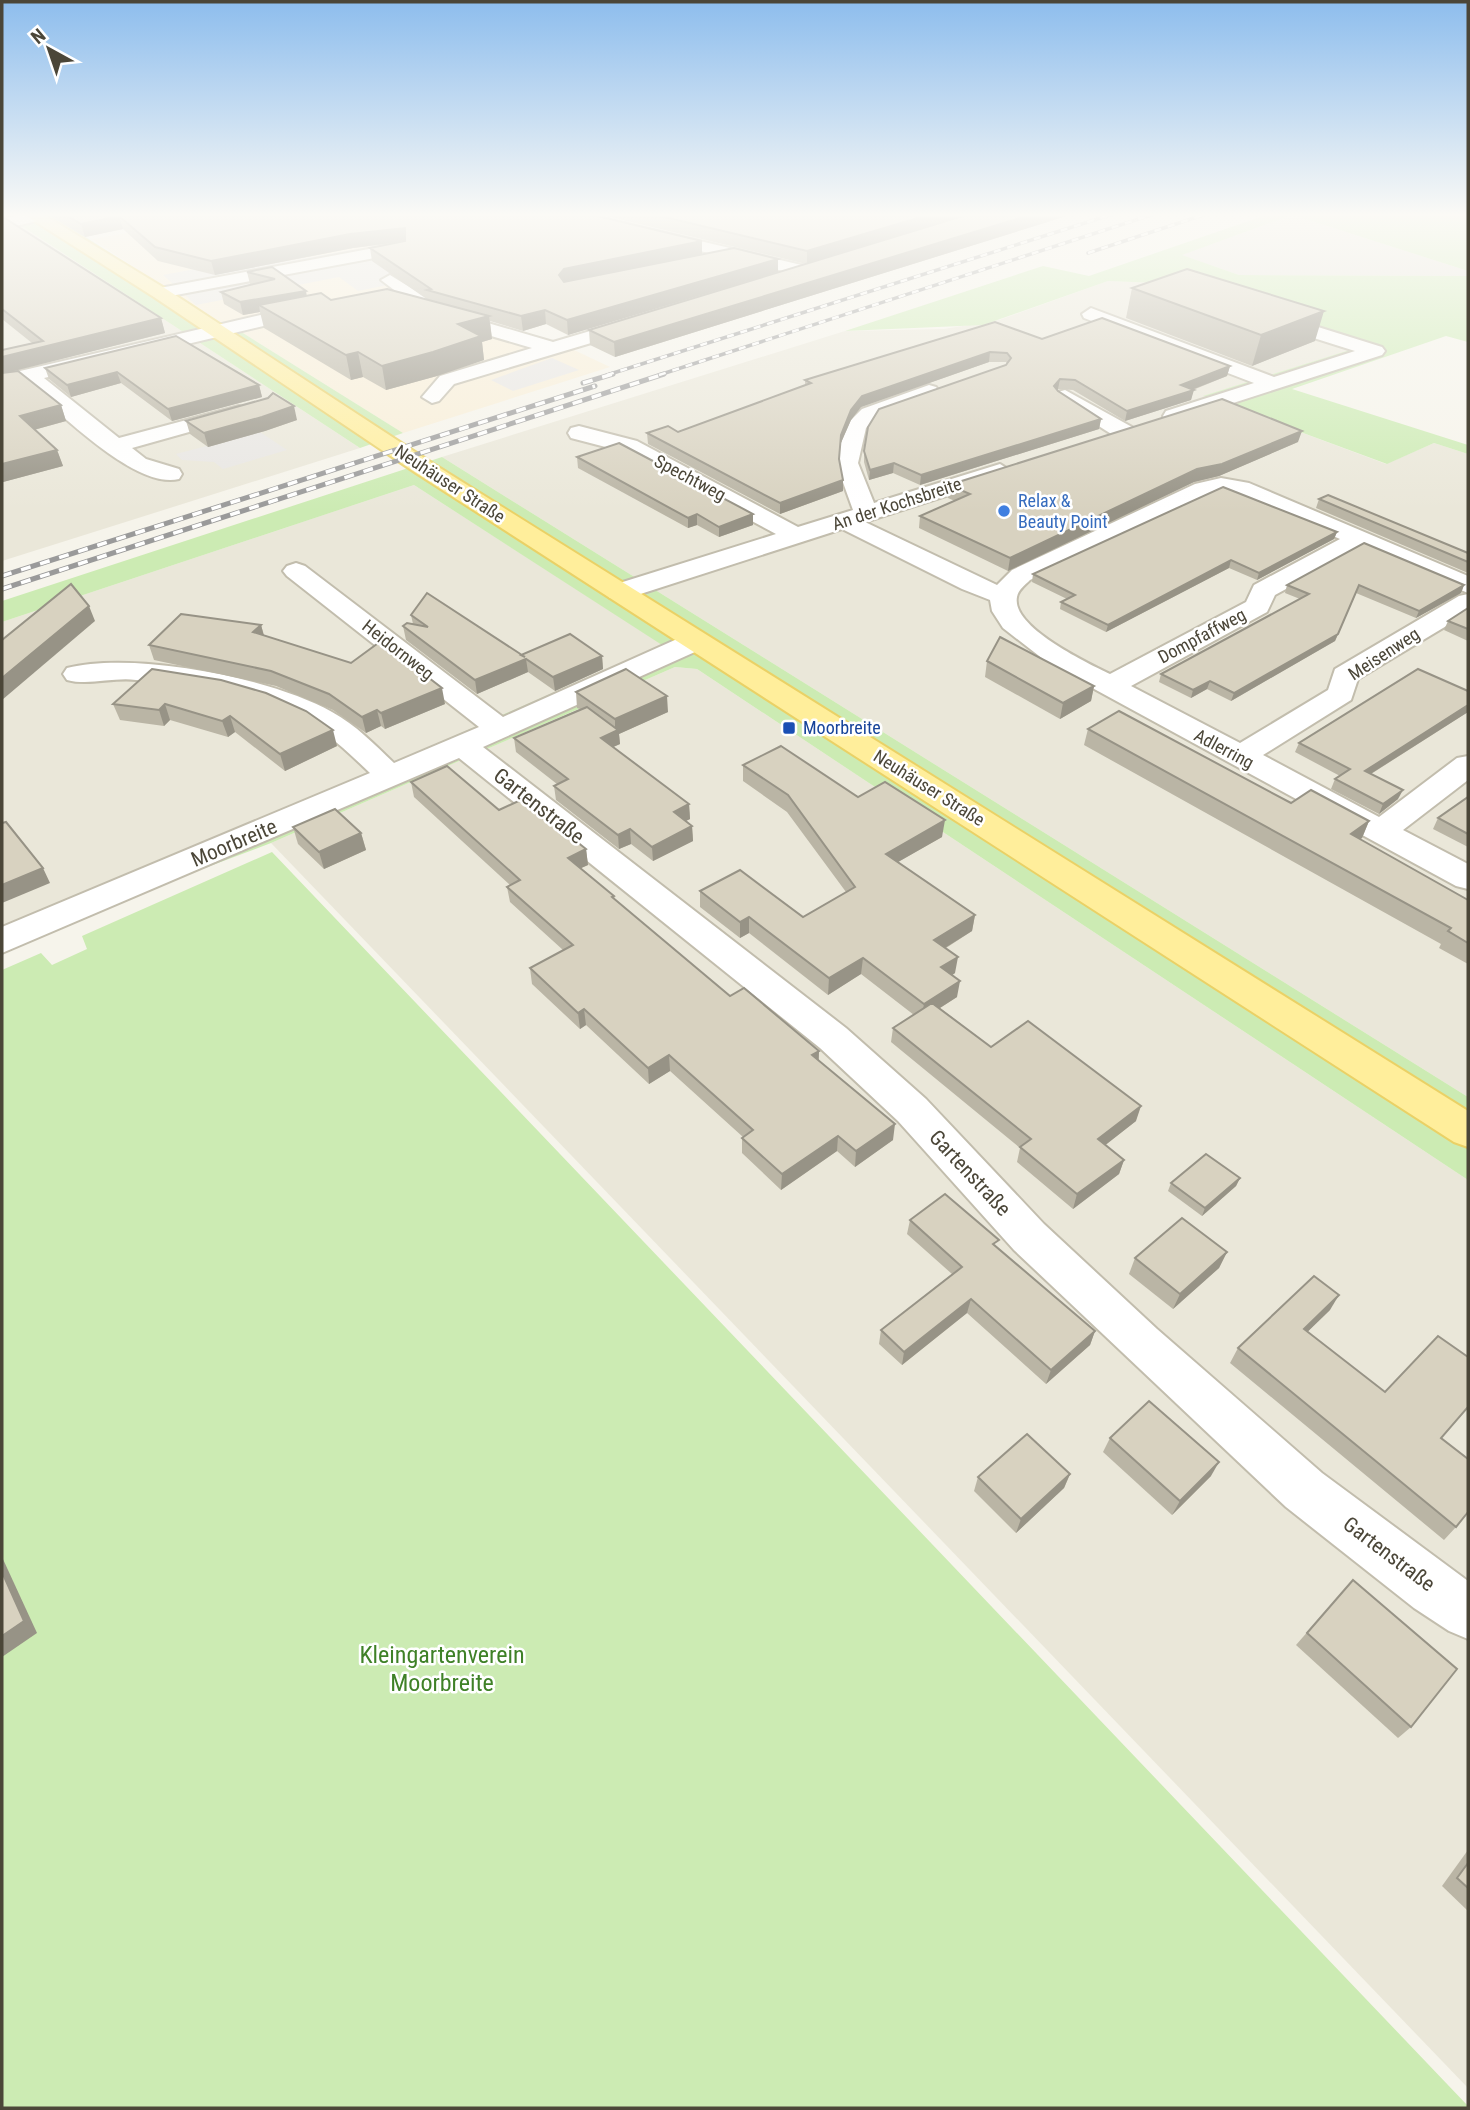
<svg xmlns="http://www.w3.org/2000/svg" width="1470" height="2110" viewBox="0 0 1470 2110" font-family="'Roboto Condensed',sans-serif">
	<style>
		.residential { fill: #eae7d9 }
		.commercial { fill: #f8eed7 }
		.industrial { fill: #e6e3dc }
		.green { fill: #ccebb3 }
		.parking { fill: #e8e6e3 }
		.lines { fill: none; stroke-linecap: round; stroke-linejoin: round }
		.minor-casing { stroke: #c2bdad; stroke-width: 4 }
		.major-casing { stroke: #ead166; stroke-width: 4 }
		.minor { fill: #fff; fill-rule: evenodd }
		.major { fill: #ffee9b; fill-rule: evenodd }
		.rail-far1-casing { stroke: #9a9a9a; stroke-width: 3.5 }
		.rail-casing { stroke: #9a9a9a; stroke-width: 5 }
		.rail-far1 { stroke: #fff; stroke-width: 2.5; stroke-dasharray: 7; stroke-linecap: butt }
		.rail { stroke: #fff; stroke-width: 3.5; stroke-dasharray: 10; stroke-linecap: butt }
		.wall { fill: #bab5a5 }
		.shaded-wall { fill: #979386 }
		.building { fill: #d8d2c0; stroke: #979386; stroke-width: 2 }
		.shop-dot { fill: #3f7fe0; stroke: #fff; stroke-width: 2.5 }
		.transit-dot { fill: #1a4fb4; stroke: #fff; stroke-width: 2.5 }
		.labels { text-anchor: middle; stroke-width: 5; stroke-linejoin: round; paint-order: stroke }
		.far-street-label { font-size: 18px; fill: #4b4638; stroke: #fff }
		.far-shop-label { font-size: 18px; fill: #366cbe; stroke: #fff; text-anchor: start }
		.far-transit-label { font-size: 18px; fill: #164399; stroke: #fff; text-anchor: start }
		.street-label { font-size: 21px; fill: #4b4638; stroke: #fff }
		.near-park-label { font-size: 24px; fill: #3f8127; stroke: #fff }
	</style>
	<rect width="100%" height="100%" fill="#f6f4eb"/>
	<!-- residential -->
	<g class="residential">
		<polygon points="2,215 5,215 360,448 2,561"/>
		<polygon points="1108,281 1180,284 1373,344 1204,396 1386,464 1434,443 1468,454 1468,1097 442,457 845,331 944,329 999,320"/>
		<polygon points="414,485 663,645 2,934 2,622"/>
		<polygon points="675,667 697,669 1468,1180 1468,2088 271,843"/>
	</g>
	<!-- commercial -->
	<polygon class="commercial" points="233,215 404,239 436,307 555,341 610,367 403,433 243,333 209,317 92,239"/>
	<!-- industrial -->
	<polygon class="industrial" points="1293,215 1468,271 1468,276 1239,275 1181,255"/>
	<!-- green -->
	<g class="green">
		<polygon points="5,215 52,215 209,317 243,333 403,433 360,448"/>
		<polygon points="1266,215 1292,215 1182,255 1239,275 1468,276 1468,342 1446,336 1292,389 1468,445 1468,454 1434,443 1387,464 1203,396 1372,343 1180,284 1108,281 983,325 845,331 1043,266 1089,276"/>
		<polygon points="1293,215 1468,215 1468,271"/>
		<polygon points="442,457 1468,1097 1468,1180 697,669 675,667 271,843 2,944 2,934 662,645 414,485 2,622 2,601"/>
		<polygon points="272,852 1468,2106 1468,2108 2,2108 2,970 41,953 52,965 87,949 82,936"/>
	</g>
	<!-- parking -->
	<g class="parking">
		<polygon points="444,234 462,270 358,291 339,277 196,305 163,275 238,261 247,268"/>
		<polygon points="552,358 579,370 513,391 491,380"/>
		<polygon points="260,432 287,450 223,469 214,462 182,460 176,454"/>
	</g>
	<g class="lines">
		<defs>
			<g id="minor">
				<polygon points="21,215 44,217 42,220 2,229 2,219"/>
				<polygon points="561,215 590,215 810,267 813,271 804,276 563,218"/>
				<polygon points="401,243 407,244 407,252 160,298 151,293 160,288"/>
				<path d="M390 275 424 296 427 300C421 308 410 312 401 310L398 306 406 299 381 280Z"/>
				<path d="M312 303 321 309 318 313 44 378 119 438 239 406 246 408 250 412 246 416 132 448 146 459 179 469 182 474 179 479C135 490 58 410 24 383L2 388V376L20 371Z"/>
				<polygon points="1091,308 1274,377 1355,351 1260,321 1258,317 1260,313 1267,311 1382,347 1385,351 1382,355 1174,422 1166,421 1163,416 1166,411 1254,383 1084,318 1082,314"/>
				<polygon points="440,309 553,342 641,316 650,322 648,326 454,384 439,401 432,403 422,397 440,376 532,348 433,319 431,315"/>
				<path d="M929 385 936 387 939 391 936 395 876 417 866 428 858 463 874 503 1000 464 1011 471 1008 476 865 522 997 585 1012 570 1195 484 1221 478 1249 483 1468 576V593L1361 548 1275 595 1267 612 1131 686 1240 743 1328 690 1335 669 1459 596 1468 594V613L1358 679 1351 700 1263 755 1379 817 1457 758 1468 756V780L1403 830 1468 864V889L1456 886 1052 666 1003 628 992 611 990 600 962 589 842 529 628 598H610L606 592 610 586 776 534 621 451 571 438 568 433 571 428 579 426 637 441 798 527 853 510 836 463 845 426 862 409ZM1221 492 1236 494 1340 539 1254 585 1246 602 1110 674C1088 663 1011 627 1017 597 1018 590 1025 585 1030 580Z"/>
				<polygon points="1065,390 1132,427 1135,432 1132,437 1116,437 1058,400 1055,396 1058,392"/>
				<path d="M296 563 305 566 503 717 686 635H706L710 641 706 647 483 747 846 1028 926 1099 1044 1224 1157 1329 1322 1473 1468 1581V1639L1449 1631 1414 1608 1286 1507 1014 1250 898 1121 820 1048 459 758 2 953V927L370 773C352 756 334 738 312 725 261 695 194 685 136 680 113 677 89 686 67 680L63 674 67 668C135 651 272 678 332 712 356 725 375 745 394 763L479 727 287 576 283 571 287 566Z"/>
			</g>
			<polygon id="major" points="25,215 44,215 166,289 432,463 1468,1111 1468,1147 1454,1142 416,473 154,297"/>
		</defs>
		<!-- minor casing -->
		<use href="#minor" class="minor-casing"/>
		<!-- major casing -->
		<use href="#major" class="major-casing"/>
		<!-- minor -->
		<use href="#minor" class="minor"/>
		<!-- major -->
		<use href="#major" class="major"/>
		<defs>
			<g id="rail-far1">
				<polyline points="1088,253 1203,215"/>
				<polyline points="607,375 1110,215"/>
				<polyline points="659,375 1151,215"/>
			</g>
			<g id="rail">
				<polyline points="583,383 613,374"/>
				<polyline points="2,576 595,386"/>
				<polyline points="2,589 664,374"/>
			</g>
		</defs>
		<!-- rail-far1 casing -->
		<use href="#rail-far1" class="rail-far1-casing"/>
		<!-- rail casing -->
		<use href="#rail" class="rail-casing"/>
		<!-- rail-far1 -->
		<use href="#rail-far1" class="rail-far1"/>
		<!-- rail -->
		<use href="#rail" class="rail"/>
	</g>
	<!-- wall -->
	<g class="wall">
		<polygon points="49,215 593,215 702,241 702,254 778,272 568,335 546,324 523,331 490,321 492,339 482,342 484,360 437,376 386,390 363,377 351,380 264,328 260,312 243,315 224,304 221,292 251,284 250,284 247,272 272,267 307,296 331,300 428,300 372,261 370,248 397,243 353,248 215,275 158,261 123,229 85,237"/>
		<polygon points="602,215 1070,215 615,357 590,345 589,330 806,264"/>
		<polygon points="2,217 161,318 165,333 9,372 61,405 66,421 34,430 57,450 63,466 3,482 2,350 32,343 2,319"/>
		<polygon points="1132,288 1315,341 1252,366 1126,318"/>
		<polygon points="176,336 259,385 262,397 172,421 121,383 71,397 49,379 45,368"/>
		<polygon points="1042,339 1230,366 1227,376 1193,390 1191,400 1125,421 1073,390 1058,389 1057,391 1101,419 1099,429 920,485 893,473 869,480 864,462 864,451 1007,364 1006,362 989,362 861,407 851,420 840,445 839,460 843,491 780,514 648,444 647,433 678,432 805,385 805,380"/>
		<polygon points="297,420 265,431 208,447 190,434 186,421"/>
		<polygon points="1298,442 1219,476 1194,482 1008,571 919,528 920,516 955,501 948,498 949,485"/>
		<polygon points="577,457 753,525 719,537 697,525 688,528 578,468"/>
		<polygon points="1319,499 1468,553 1468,573 1316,508"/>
		<polygon points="1337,532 1334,539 1257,580 1229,568 1106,632 1060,609 1061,602 1067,599 1032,582 1033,574"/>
		<polygon points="1287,585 1464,585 1461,593 1416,618 1356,593 1335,641 1231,701 1207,689 1191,698 1159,682 1161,674 1300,599 1285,593"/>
		<polygon points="1468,608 1468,641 1444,630 1448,621"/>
		<polygon points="411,615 521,655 602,656 603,669 555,691 528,672 477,694 406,640 403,626 413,624"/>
		<polygon points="261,625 264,635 445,704 385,729 381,726 366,733 333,710 276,686 154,660 149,645"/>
		<polygon points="987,661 1094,686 1091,701 1060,719 985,677"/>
		<polygon points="152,669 337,746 285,771 235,732 228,737 170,720 164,726 120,720 113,704"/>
		<polygon points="1468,691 1468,712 1371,774 1398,799 1379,814 1331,789 1335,779 1340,776 1295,752 1299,743"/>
		<polygon points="576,692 668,712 619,734 620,744 613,747 689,804 690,819 685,821 692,826 693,841 653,861 631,844 619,849 556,800 554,786 557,784 516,752 514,738 580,709 577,708"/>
		<polygon points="1088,729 1291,803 1369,821 1362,838 1360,839 1468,900 1468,964 1439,948 1441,944 1084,745"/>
		<polygon points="743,765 858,797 942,837 898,862 975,915 972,931 946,948 955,973 952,975 957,997 940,1008 991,1047 1136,1121 1105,1145 1124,1160 1119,1174 1073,1209 1017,1162 1020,1148 891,1042 893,1028 914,1015 861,974 828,995 749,933 740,938 700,907 700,891 803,917 846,892 787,812 743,781"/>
		<polygon points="411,782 499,810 586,849 588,865 581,868 614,896 615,900 730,996 819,1051 819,1061 893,1140 855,1167 837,1151 781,1190 742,1153 742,1138 743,1137 670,1071 649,1084 586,1025 580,1029 532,984 530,968 563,950 510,902 507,887 510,885 414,797"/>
		<polygon points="1468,797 1468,847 1433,829 1438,818"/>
		<polygon points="293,827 361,833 366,850 324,869 298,844"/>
		<polygon points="1240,1178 1236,1186 1202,1216 1168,1191 1171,1183"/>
		<polygon points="910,1220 997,1248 1095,1331 1090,1345 1046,1384 967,1313 902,1365 879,1344 881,1330 952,1274 907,1234"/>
		<polygon points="1227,1252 1219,1268 1173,1309 1129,1274 1135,1258"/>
		<polygon points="1330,1310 1307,1332 1385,1392 1468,1357 1468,1408 1441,1438 1456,1527 1444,1540 1230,1363 1238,1348"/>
		<polygon points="1110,1438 1211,1476 1172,1515 1103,1452"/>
		<polygon points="1070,1474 1064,1488 1016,1533 974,1491 978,1477"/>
		<polygon points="1353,1580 1411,1727 1398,1738 1296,1645"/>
		<polygon points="1468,1850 1468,1911 1442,1886"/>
	</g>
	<!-- shaded-wall -->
	<g class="shaded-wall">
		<polygon points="928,215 970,215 807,264 807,251"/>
		<polygon points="1030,215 1070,215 615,357 614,342"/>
		<polygon points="119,216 123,229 85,237 81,224"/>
		<polygon points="405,228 407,241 353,248 215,275 211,261 350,234"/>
		<polygon points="702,241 702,255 565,282 559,275 564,269"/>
		<polygon points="778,259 778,272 568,335 567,320"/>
		<polygon points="306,291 308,303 259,305 260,312 243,315 240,302"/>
		<polygon points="545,310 546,324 523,331 521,316"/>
		<polygon points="1324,311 1315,341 1252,366 1261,335"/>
		<polygon points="489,316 492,339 482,342 484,360 437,376 386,390 382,366 458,324"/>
		<polygon points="161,318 165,333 2,374 2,357"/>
		<polygon points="358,352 363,377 351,380 346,355"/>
		<polygon points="990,352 989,362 861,407 851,420 840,445 841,435 851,410 862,396"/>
		<polygon points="1230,366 1227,376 1186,392 1194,390 1191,400 1125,421 1127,411 1181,385"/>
		<polygon points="117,372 121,383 71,397 67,385"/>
		<polygon points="1060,379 1058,389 1052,396 1054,386"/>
		<polygon points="259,385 262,397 172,421 168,409"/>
		<polygon points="61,405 66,421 26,432 20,416"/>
		<polygon points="294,406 297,420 265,431 208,447 204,433"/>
		<polygon points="1101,419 1099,429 920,485 921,475"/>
		<polygon points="1302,431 1298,442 1219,476 1194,482 1008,571 1010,558 1197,469"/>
		<polygon points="57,450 63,466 3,482 2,464"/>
		<polygon points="894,463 893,473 869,480 870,470"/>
		<polygon points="843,480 843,491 780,514 780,503"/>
		<polygon points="697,514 697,525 688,528 688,518"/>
		<polygon points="753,514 753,525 719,537 719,527"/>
		<polygon points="1337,532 1334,539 1257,580 1259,573"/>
		<polygon points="1231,560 1229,568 1106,632 1108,625"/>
		<polygon points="1464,585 1461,593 1416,618 1419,611"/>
		<polygon points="1356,593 1335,641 1231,701 1234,693"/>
		<polygon points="89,606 95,621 2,700 2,678"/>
		<polygon points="261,625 265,640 253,632"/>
		<polygon points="602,656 603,669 555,691 553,677"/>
		<polygon points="526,659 528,672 477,694 475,680"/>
		<polygon points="1210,681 1207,689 1191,698 1193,690"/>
		<polygon points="1094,686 1091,701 1060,719 1063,703"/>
		<polygon points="442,688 445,704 385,729 381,713"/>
		<polygon points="667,696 668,712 619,734 620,744 602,752 601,738 615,731 615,719"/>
		<polygon points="165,704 170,720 164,726 159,710"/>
		<polygon points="1468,705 1468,712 1361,780 1365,771"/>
		<polygon points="377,710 381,726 366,733 362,717"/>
		<polygon points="230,716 235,732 228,737 222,721"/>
		<polygon points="333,730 337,746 285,771 280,754"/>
		<polygon points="1403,790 1398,799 1379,814 1383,804"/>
		<polygon points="689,804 690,819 674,827 674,812"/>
		<polygon points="945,820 942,837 884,870 886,854"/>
		<polygon points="1369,821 1362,838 1344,850 1351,834"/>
		<polygon points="692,826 693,841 653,861 652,847"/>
		<polygon points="630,829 631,844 619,849 618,835"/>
		<polygon points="361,833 366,850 324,869 319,852"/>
		<polygon points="586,849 588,865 570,873 568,858"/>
		<polygon points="43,868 50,883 2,903 2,885"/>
		<polygon points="975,915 972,931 932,956 934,940"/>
		<polygon points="749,917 749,933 740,938 740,922"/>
		<polygon points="958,957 955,973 939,984 941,967"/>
		<polygon points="863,958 861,974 828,995 829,978"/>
		<polygon points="960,981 957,997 921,1020 924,1004"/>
		<polygon points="584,1009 586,1025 580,1029 578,1013"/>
		<polygon points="819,1051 818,1066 812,1055"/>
		<polygon points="669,1055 670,1071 649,1084 648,1068"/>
		<polygon points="1141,1106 1136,1121 1094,1154 1098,1139"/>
		<polygon points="895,1124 893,1140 855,1167 856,1151"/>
		<polygon points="838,1136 837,1151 781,1190 782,1174"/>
		<polygon points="1124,1160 1119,1174 1073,1209 1077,1194"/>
		<polygon points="1240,1178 1236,1186 1202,1216 1205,1208"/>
		<polygon points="1227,1252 1219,1268 1173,1309 1180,1294"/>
		<polygon points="1339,1295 1330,1310 1295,1344 1304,1329"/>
		<polygon points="971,1299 967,1313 902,1365 904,1352"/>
		<polygon points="1095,1331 1090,1345 1046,1384 1051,1370"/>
		<polygon points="1219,1462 1211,1476 1172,1515 1180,1501"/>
		<polygon points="1070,1474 1064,1488 1016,1533 1021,1519"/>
		<polygon points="2,1557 37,1633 2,1657"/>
	</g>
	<!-- building -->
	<g class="building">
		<polygon points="66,215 593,215 702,241 564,269 559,275 564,282 734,248 778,259 567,320 545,310 521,316 427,290 431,289 370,248 405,241 405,228 350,234 211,261 155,247 119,216 81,224"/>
		<polygon points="656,215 928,215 807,251"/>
		<polygon points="966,215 1030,215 614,342 589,330"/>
		<polygon points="2,217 3,217 161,318 2,357 2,350 43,341 2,309"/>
		<polygon points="272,267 306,291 240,302 221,292 275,279 247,272"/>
		<polygon points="1187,269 1324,311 1261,335 1132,288"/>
		<polygon points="387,289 489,316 458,324 481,336 433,352 382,366 358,352 346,355 259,305 321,293 331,300"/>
		<polygon points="1102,318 1230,366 1181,385 1194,390 1127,411 1075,380 1060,379 1054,386 1058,391 1101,419 921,475 894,463 870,470 864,451 868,427 879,409 1006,365 1011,358 1007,353 990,352 862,396 851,410 841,435 839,459 843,480 780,503 647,433 668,426 678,432 811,383 805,380 995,322 1042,339"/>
		<polygon points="176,336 259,385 168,409 117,372 67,385 45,368"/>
		<polygon points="18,371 61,405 20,416 57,450 2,464 2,373"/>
		<polygon points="273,393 294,406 262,417 204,433 186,421 268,398"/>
		<polygon points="1222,399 1302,431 1222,464 1197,469 1010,558 920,516 970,494 949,485"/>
		<polygon points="619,443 753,514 719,527 697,514 688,518 577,457"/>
		<polygon points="1223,487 1337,532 1259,573 1231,560 1108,625 1061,602 1075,595 1033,574"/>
		<polygon points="1328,495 1468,553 1468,562 1319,499"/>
		<polygon points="1364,543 1464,585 1419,611 1359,585 1338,634 1234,693 1210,681 1193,690 1161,674 1309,594 1287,585"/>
		<polygon points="71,584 89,606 2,678 2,640"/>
		<polygon points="427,593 525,657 521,655 570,634 602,656 553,677 526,659 475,680 403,626 407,623 428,627 411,615"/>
		<polygon points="1468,608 1468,629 1448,621"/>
		<polygon points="181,614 261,625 253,632 351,663 381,641 442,688 381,713 377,710 362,717 329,694 271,671 149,645"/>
		<polygon points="1000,637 1094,686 1063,703 987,661"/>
		<polygon points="152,669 221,680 266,693 306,711 333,730 280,754 230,716 222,721 165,704 159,710 113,704"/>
		<polygon points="626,669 667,696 615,719 576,692"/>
		<polygon points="1418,669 1468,691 1468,705 1365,771 1403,790 1383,804 1335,779 1350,769 1299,743"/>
		<polygon points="587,707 618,730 601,738 689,804 674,812 692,826 652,847 630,829 618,835 554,786 568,779 514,738"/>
		<polygon points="1119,711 1291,803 1311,790 1369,821 1351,834 1468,900 1468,943 1448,931 1451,928 1088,729"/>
		<polygon points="781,746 858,797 885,782 945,820 886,854 975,915 934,940 958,957 941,967 960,981 924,1004 863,958 829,978 749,917 740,922 700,891 740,870 803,917 855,887 788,795 743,765"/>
		<polygon points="447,766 499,810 523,799 586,849 568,858 614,896 612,897 730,996 744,988 819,1051 812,1055 895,1124 856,1151 838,1136 782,1174 742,1138 753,1130 669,1055 648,1068 584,1009 578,1013 530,968 573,945 507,887 520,880 411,782"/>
		<polygon points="1468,797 1468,834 1438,818"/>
		<polygon points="335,809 361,833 319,852 293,827"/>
		<polygon points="6,822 43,868 2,885 2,823"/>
		<polygon points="932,1003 991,1047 1028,1021 1141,1106 1098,1139 1124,1160 1077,1194 1020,1147 1031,1139 893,1028"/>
		<polygon points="1206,1154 1240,1178 1205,1208 1171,1183"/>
		<polygon points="945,1194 999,1240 993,1244 1095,1331 1051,1370 971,1299 904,1352 881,1330 962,1267 910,1220"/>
		<polygon points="1182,1218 1227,1252 1180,1294 1135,1258"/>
		<polygon points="1314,1276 1339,1295 1304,1329 1385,1392 1438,1336 1468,1357 1468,1407 1441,1438 1468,1459 1468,1512 1456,1527 1238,1348"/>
		<polygon points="1149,1401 1219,1462 1180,1501 1110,1438"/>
		<polygon points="1027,1434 1070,1474 1021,1519 978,1477"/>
		<polygon points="2,1572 24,1621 2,1636"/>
		<polygon points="1353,1580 1457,1669 1411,1727 1307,1633"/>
		<polygon points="1468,1863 1468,1888 1457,1878"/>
	</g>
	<!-- sky -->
	<linearGradient id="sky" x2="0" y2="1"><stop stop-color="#8dbded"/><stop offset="0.42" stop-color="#fbfaf6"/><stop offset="1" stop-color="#fbfaf6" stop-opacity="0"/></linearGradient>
	<rect width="1470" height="511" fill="url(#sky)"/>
	<!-- markers -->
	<circle class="shop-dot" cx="1004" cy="511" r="7"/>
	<rect class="transit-dot" x="782" y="721" width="14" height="14" rx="3.5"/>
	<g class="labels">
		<!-- far-street labels -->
		<g class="far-street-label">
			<text transform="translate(690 478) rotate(28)" y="6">Spechtweg</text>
			<text transform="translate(450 484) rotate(33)" y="6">Neuhäuser Straße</text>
			<text transform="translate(897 504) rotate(-18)" y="6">An der Kochsbreite</text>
			<text transform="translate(1202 636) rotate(-28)" y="6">Dompfaffweg</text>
			<text transform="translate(398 650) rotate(38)" y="6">Heidornweg</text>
			<text transform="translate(1384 654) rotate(-33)" y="6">Meisenweg</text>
			<text transform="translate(1224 749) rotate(28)" y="6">Adlerring</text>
			<text transform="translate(929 788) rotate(32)" y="6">Neuhäuser Straße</text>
		</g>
		<!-- far-shop labels -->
		<g class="far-shop-label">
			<text x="1018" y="507">Relax &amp;<tspan x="1018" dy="21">Beauty Point</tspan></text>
		</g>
		<!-- far-transit labels -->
		<g class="far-transit-label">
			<text x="803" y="734">Moorbreite</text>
		</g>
		<!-- street labels -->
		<g class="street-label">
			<text transform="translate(539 806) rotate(38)" y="7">Gartenstraße</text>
			<text transform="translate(234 843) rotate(-23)" y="7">Moorbreite</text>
			<text transform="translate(970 1173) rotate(47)" y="7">Gartenstraße</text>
			<text transform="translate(1389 1554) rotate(37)" y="7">Gartenstraße</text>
		</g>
		<!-- near-park labels -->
		<g class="near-park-label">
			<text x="442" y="1663">Kleingartenverein<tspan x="442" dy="28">Moorbreite</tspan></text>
		</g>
	</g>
	<!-- border -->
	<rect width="1470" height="2110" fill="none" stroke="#4b4638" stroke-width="7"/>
	<!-- north arrow -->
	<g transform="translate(49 49) rotate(320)" stroke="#ffffff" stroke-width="5" paint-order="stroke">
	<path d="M0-5L12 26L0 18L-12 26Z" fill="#4b4638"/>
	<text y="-10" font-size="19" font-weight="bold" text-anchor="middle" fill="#4b4638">N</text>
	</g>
</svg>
